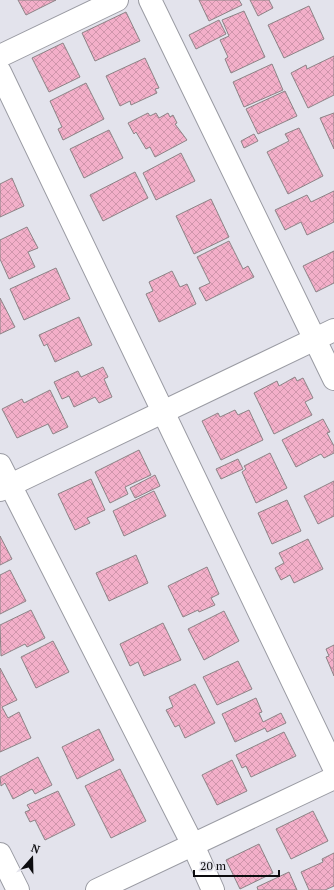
<svg xmlns="http://www.w3.org/2000/svg" width="334" height="890" viewBox="0 0 334 890" font-family="'PT Serif',serif">
	<style>
		.building { fill: url(#building-cross-hatch); stroke: #8c8386 }
		.lines { fill: none; stroke-linecap: round; stroke-linejoin: round }
		.minor-casing { stroke: #9a9ba3; stroke-width: 24 }
		.minor { stroke: #fff; stroke-width: 22 }
	</style>
	<defs>
		<pattern id="building-cross-hatch" width="8" height="8" patternUnits="userSpaceOnUse"><rect width="8" height="8" fill="#f3afc9"/><path d="M0 0l8 8M0 8l8-8" fill="none" stroke="#cf95ab"/></pattern>
	</defs>
	<rect width="100%" height="100%" fill="#e3e3ec"/>
	<!-- building -->
	<g class="building">
		<polygon points="18,0 56,0 26,15"/>
		<polygon points="199,0 239,0 242,5 209,21"/>
		<polygon points="250,0 269,0 273,8 258,16"/>
		<polygon points="309,6 324,39 284,58 268,25"/>
		<polygon points="244,11 265,57 231,73 225,59 228,57 220,40 229,36 222,20"/>
		<polygon points="126,12 140,41 95,61 82,33"/>
		<polygon points="219,20 226,34 196,49 189,35"/>
		<polygon points="63,43 80,77 49,92 32,58"/>
		<polygon points="334,56 334,95 308,108 291,73 306,65 307,69"/>
		<polygon points="145,58 159,88 155,89 157,93 131,105 130,101 120,106 106,76"/>
		<polygon points="272,64 283,90 244,107 233,82"/>
		<polygon points="86,83 104,119 63,140 58,129 62,127 50,101"/>
		<polygon points="285,91 297,116 258,134 246,109"/>
		<polygon points="148,113 150,116 156,113 159,118 168,113 170,117 173,115 177,123 175,124 187,140 155,157 150,147 146,149 136,132 134,134 128,123"/>
		<polygon points="334,113 334,149 320,118"/>
		<polygon points="299,128 323,176 288,194 267,152 289,141 285,134"/>
		<polygon points="109,130 123,158 84,178 70,149"/>
		<polygon points="254,134 258,141 244,148 241,141"/>
		<polygon points="181,153 195,181 156,200 143,173"/>
		<polygon points="135,172 148,198 103,221 90,195"/>
		<polygon points="12,178 24,206 0,217 0,184"/>
		<polygon points="334,191 334,222 307,235 301,222 285,230 275,210 307,195 311,202"/>
		<polygon points="211,199 229,237 194,254 176,216"/>
		<polygon points="27,227 38,248 28,252 35,267 9,279 0,259 0,240"/>
		<polygon points="229,241 243,269 248,266 254,277 206,301 199,288 210,283 197,257"/>
		<polygon points="334,251 334,283 316,292 303,266"/>
		<polygon points="56,268 70,299 24,320 10,289"/>
		<polygon points="172,271 180,287 187,284 196,304 159,322 146,294 153,291 149,282"/>
		<polygon points="0,298 15,327 0,334"/>
		<polygon points="79,317 92,345 55,362 47,344 44,346 39,335"/>
		<polygon points="103,367 108,377 104,379 112,397 99,403 95,397 74,407 69,396 62,399 54,382 78,371 81,377"/>
		<polygon points="295,377 297,381 303,378 313,398 305,402 312,415 274,434 254,393 277,381 279,386"/>
		<polygon points="50,390 68,427 53,434 48,424 17,438 2,409 22,399 24,403"/>
		<polygon points="235,410 238,415 249,410 263,440 221,460 202,421 218,413 220,417"/>
		<polygon points="323,419 330,432 327,433 334,446 334,453 324,458 321,454 296,467 282,440"/>
		<polygon points="139,450 151,475 125,487 128,494 110,503 95,472"/>
		<polygon points="270,453 287,488 256,503 242,472 246,469 244,466"/>
		<polygon points="238,459 243,469 221,479 216,469"/>
		<polygon points="155,475 160,486 135,498 130,488"/>
		<polygon points="91,479 105,510 87,518 90,523 75,530 58,494"/>
		<polygon points="334,481 334,516 318,524 304,496"/>
		<polygon points="154,491 166,516 124,536 113,511"/>
		<polygon points="287,500 301,531 272,544 258,513"/>
		<polygon points="0,536 12,559 0,565"/>
		<polygon points="308,539 323,569 294,583 290,575 281,580 275,568 284,563 279,553"/>
		<polygon points="136,555 148,583 109,601 96,573"/>
		<polygon points="207,567 219,594 211,598 215,605 199,612 198,610 183,617 168,586"/>
		<polygon points="10,570 26,601 0,614 0,575"/>
		<polygon points="31,610 45,638 27,647 25,644 1,656 0,625"/>
		<polygon points="224,611 239,641 204,660 188,629"/>
		<polygon points="163,623 181,660 144,676 138,662 130,666 120,644"/>
		<polygon points="53,641 69,672 36,688 21,657"/>
		<polygon points="334,645 334,676 326,657 329,656 326,649"/>
		<polygon points="238,661 252,689 217,705 203,677"/>
		<polygon points="0,668 17,700 2,707 8,718 19,712 31,738 0,752"/>
		<polygon points="195,684 215,723 185,738 179,725 175,727 166,710 173,707 169,697"/>
		<polygon points="256,698 262,712 259,713 263,722 281,713 286,723 267,732 265,728 235,742 222,714"/>
		<polygon points="99,729 114,760 77,779 62,747"/>
		<polygon points="284,732 296,756 251,777 246,766 242,768 236,755"/>
		<polygon points="38,757 52,785 35,794 32,789 13,799 5,783 1,786 0,777"/>
		<polygon points="232,760 247,791 217,805 202,775"/>
		<polygon points="120,769 146,821 111,838 85,786"/>
		<polygon points="58,791 75,825 45,840 35,820 30,822 25,812 30,810 27,805"/>
		<polygon points="313,811 328,841 291,859 276,829"/>
		<polygon points="259,844 273,873 240,889 226,860"/>
		<polygon points="334,853 334,886 325,890 309,890 301,872 323,862 322,859"/>
		<polygon points="289,872 297,890 258,890 257,887"/>
	</g>
	<g class="lines">
		<defs>
			<g id="minor">
				<polyline points="150,0 334,379"/>
				<polyline points="0,56 117,0"/>
				<polyline points="0,72 334,768"/>
				<polyline points="0,465 193,845 213,890"/>
				<polyline points="0,490 334,330"/>
				<polyline points="0,854 18,890"/>
				<polyline points="97,890 334,778"/>
			</g>
		</defs>
		<!-- minor casing -->
		<use href="#minor" class="minor-casing"/>
		<!-- minor -->
		<use href="#minor" class="minor"/>
	</g>
	<!-- north arrow -->
	<g transform="translate(32 858) rotate(20)" stroke="#e3e3ec" stroke-width="3" paint-order="stroke">
	<path d="M0-3L7 15L0 10L-7 15Z" fill="#0c0c0f"/>
	<text y="-6" font-size="11" font-weight="bold" text-anchor="middle" fill="#0c0c0f">N</text>
	</g>
	<!-- scale -->
	<path d="M194 870v6h85v-6" fill="none" stroke="#0c0c0f" stroke-width="2"/>
	<text x="200" y="870" font-size="12" fill="#0c0c0f" stroke="#e3e3ec" stroke-width="3" paint-order="stroke">20 m</text>
</svg>
